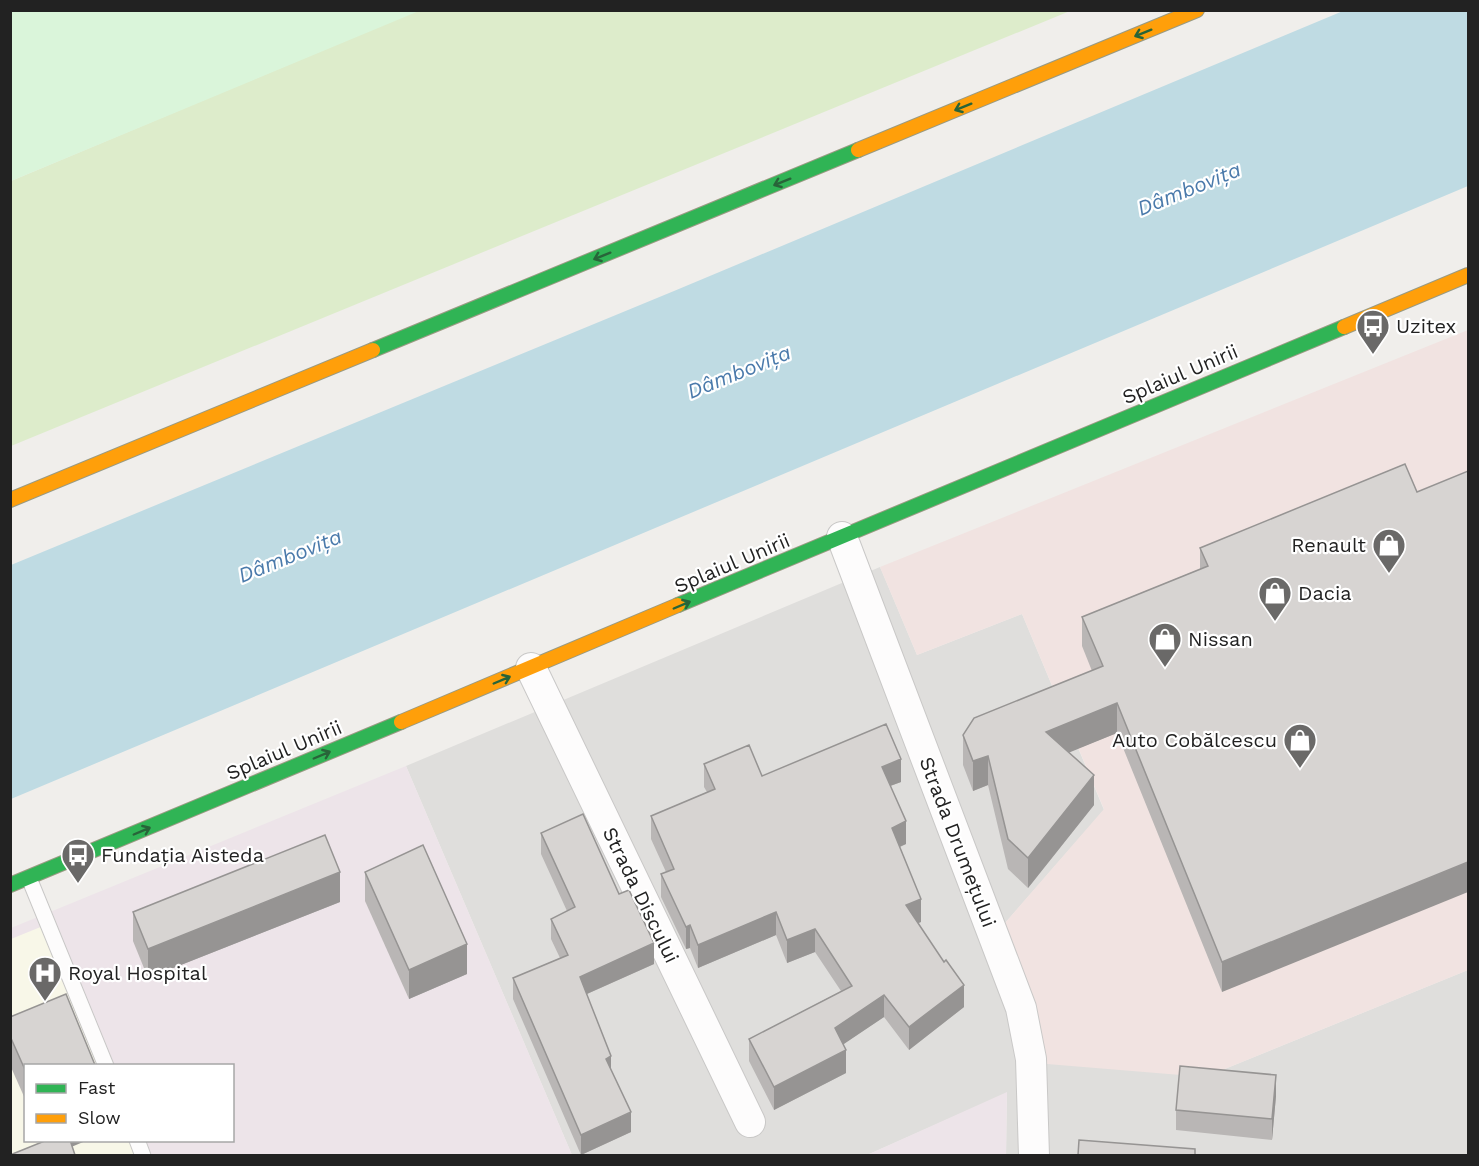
<svg xmlns="http://www.w3.org/2000/svg" width="1479" height="1166" viewBox="0 0 1479 1166" font-family="'Work Sans',sans-serif">
	<style>
		.residential { fill: #dfdedc }
		.commercial { fill: #f1e3e1 }
		.industrial { fill: #ede4e9; fill-rule: evenodd }
		.education { fill: #f8f7e8 }
		.grass { fill: #ddeccb }
		.park { fill: #daf5da }
		.water { fill: #bfdbe3 }
		.lines { fill: none; stroke-linecap: round; stroke-linejoin: round }
		.lane-casing { stroke: #c9c8c7; stroke-width: 17 }
		.street-casing { stroke: #c9c8c7; stroke-width: 32 }
		.fast-casing { stroke: #999a82; stroke-width: 16 }
		.slow-casing { stroke: #999a82; stroke-width: 16 }
		.lane { stroke: #fdfcfc; stroke-width: 15 }
		.street { stroke: #fdfcfc; stroke-width: 30 }
		.fast { stroke: #30b455; stroke-width: 14 }
		.slow { stroke: #ff9f0a; stroke-width: 14 }
		.wall { fill: #b9b6b5 }
		.shaded-wall { fill: #969493 }
		.building { fill: #d7d4d2; stroke: #969493; stroke-width: 1.5 }
		.oneway { stroke: #286439 }
		.labels { text-anchor: middle; stroke-width: 4.5; stroke-linejoin: round; paint-order: stroke }
		.poi-label { font-size: 20px; fill: #222; stroke: #fff; text-anchor: start }
		.street-label { font-size: 20px; fill: #222; stroke: #fff }
		.water-label { font-size: 21px; font-style: italic; fill: #4a7aab; stroke: #fff }
	</style>
	<rect width="100%" height="100%" fill="#f0eeeb"/>
	<!-- residential -->
	<polygon class="residential" points="880,567 917,655 1022,614 1104,810 1005,923 1205,1077 1468,970 1468,1155 1006,1155 1007,1093 867,1155 572,1155 406,766"/>
	<!-- commercial -->
	<polygon class="commercial" points="1468,330 1468,970 1205,1077 1047,1064 1005,923 1104,809 1022,614 917,655 880,567"/>
	<!-- industrial -->
	<g class="industrial">
		<path d="M406 766 572 1155 11 1156V928ZM26 1066H232V1140H26Z"/>
		<polygon points="1007,1092 1006,1155 867,1155"/>
	</g>
	<!-- education -->
	<polygon class="education" points="48,924 106,1065 26,1066 26,1140 136,1141 143,1155 11,1156 11,939"/>
	<!-- grass -->
	<polygon class="grass" points="419,10 1070,10 1070,11 11,446 11,181"/>
	<!-- park -->
	<polygon class="park" points="11,10 419,10 419,11 11,181"/>
	<!-- water -->
	<polygon class="water" points="1343,11 1468,11 1468,186 11,799 11,565 674,291"/>
	<g class="lines">
		<defs>
			<g id="lane">
				<polyline points="29,878 106,1066"/>
				<polyline points="137,1140 143,1156"/>
			</g>
			<g id="street">
				<polyline points="842,537 1021,1008 1031,1059 1034,1156"/>
				<polyline points="531,668 750,1122"/>
			</g>
			<g id="fast">
				<polyline points="373,350 858,150"/>
				<polyline points="678,605 1344,327"/>
				<polyline points="10,885 401,722"/>
			</g>
			<g id="slow">
				<polyline points="858,150 1197,10"/>
				<polyline points="1344,327 1468,275"/>
				<polyline points="10,500 373,350"/>
				<polyline points="401,722 678,605"/>
			</g>
		</defs>
		<!-- lane casing -->
		<use href="#lane" class="lane-casing"/>
		<!-- street casing -->
		<use href="#street" class="street-casing"/>
		<!-- fast casing -->
		<use href="#fast" class="fast-casing"/>
		<!-- slow casing -->
		<use href="#slow" class="slow-casing"/>
		<!-- lane -->
		<use href="#lane" class="lane"/>
		<!-- street -->
		<use href="#street" class="street"/>
		<!-- fast -->
		<use href="#fast" class="fast"/>
		<!-- slow -->
		<use href="#slow" class="slow"/>
	</g>
	<!-- wall -->
	<g class="wall">
		<polygon points="1405,464 1222,992 1117,733 1069,752 1094,805 1028,888 1008,869 988,785 973,791 963,765 963,735 1092,671 1082,646 1082,617 1200,569 1200,548"/>
		<polygon points="704,764 762,776 901,782 890,786 906,844 900,847 921,922 918,923 964,1007 909,1050 884,1017 843,1044 846,1073 774,1110 749,1061 749,1039 841,991 815,952 787,963 776,935 698,968 690,948 686,949 661,897 661,874 666,872 651,839 651,816 707,792 704,787"/>
		<polygon points="541,833 619,894 654,964 587,994 631,1132 581,1155 513,999 513,978 560,958 551,939 551,919 567,911 541,854"/>
		<polygon points="365,872 467,974 409,999 365,901"/>
		<polygon points="340,902 148,978 133,941 133,912"/>
		<polygon points="10,1017 26,1065 26,1101 10,1065"/>
		<polygon points="1276,1096 1272,1140 1176,1130 1176,1110"/>
	</g>
	<!-- shaded-wall -->
	<g class="shaded-wall">
		<polygon points="1117,703 1117,733 1046,762 1046,732"/>
		<polygon points="988,756 988,785 973,791 973,761"/>
		<polygon points="901,759 901,782 882,789 882,767"/>
		<polygon points="1094,775 1094,805 1028,888 1028,858"/>
		<polygon points="906,821 906,844 892,850 892,828"/>
		<polygon points="1468,862 1468,892 1222,992 1222,962"/>
		<polygon points="340,872 340,902 148,978 148,949"/>
		<polygon points="921,899 921,922 906,928 906,905"/>
		<polygon points="776,912 776,935 698,968 698,945"/>
		<polygon points="690,925 690,948 686,949 686,927"/>
		<polygon points="815,929 815,952 787,963 787,940"/>
		<polygon points="654,943 654,964 580,997 580,977"/>
		<polygon points="467,944 467,974 409,999 409,970"/>
		<polygon points="964,985 964,1007 909,1050 909,1027"/>
		<polygon points="884,995 884,1017 835,1050 835,1028"/>
		<polygon points="846,1050 846,1073 774,1110 774,1087"/>
		<polygon points="611,1056 611,1077 606,1059"/>
		<polygon points="1276,1075 1276,1096 1272,1140 1272,1119"/>
		<polygon points="631,1112 631,1132 581,1155 581,1135"/>
		<polygon points="49,1140 88,1140 52,1155"/>
	</g>
	<!-- building -->
	<g class="building">
		<polygon points="1405,464 1417,492 1468,471 1468,862 1222,962 1117,703 1046,732 1094,775 1028,858 1008,839 988,756 973,761 963,735 974,718 1103,666 1082,617 1208,566 1200,548"/>
		<polygon points="886,724 901,759 882,767 906,821 892,828 921,899 906,905 944,962 946,960 964,985 909,1027 884,995 835,1028 846,1050 774,1087 749,1039 852,986 815,929 787,940 776,912 698,945 690,925 686,927 661,874 674,869 651,816 715,789 704,764 749,745 762,776"/>
		<polygon points="583,814 619,894 629,890 654,943 580,977 611,1056 606,1059 631,1112 581,1135 513,978 568,955 551,919 575,907 541,833"/>
		<polygon points="325,835 340,872 148,949 133,912"/>
		<polygon points="423,845 467,944 409,970 365,872"/>
		<polygon points="66,994 95,1065 26,1065 26,1072 10,1036 10,1017"/>
		<polygon points="1180,1066 1276,1075 1272,1119 1176,1110"/>
		<polygon points="47,1140 70,1140 75,1155 10,1155"/>
		<polygon points="1079,1140 1195,1149 1195,1155 1078,1155"/>
	</g>
	<!-- one-way arrows -->
	<defs><path id="oneway-shaft" d="M-6 0H5M1.5-3L5.5 0L1.5 3" fill="none" stroke-width="1.6" stroke-linecap="round" stroke-linejoin="round" transform="scale(1.5)"/></defs>
	<g class="oneway">
		<use href="#oneway-shaft" transform="translate(1143 33) rotate(158)"/>
		<use href="#oneway-shaft" transform="translate(963 107) rotate(158)"/>
		<use href="#oneway-shaft" transform="translate(782 182) rotate(158)"/>
		<use href="#oneway-shaft" transform="translate(602 256) rotate(158)"/>
		<use href="#oneway-shaft" transform="translate(682 605) rotate(-23)"/>
		<use href="#oneway-shaft" transform="translate(502 680) rotate(-23)"/>
		<use href="#oneway-shaft" transform="translate(322 755) rotate(-23)"/>
		<use href="#oneway-shaft" transform="translate(142 831) rotate(-23)"/>
	</g>
	<!-- icons -->
	<defs>
		<symbol id="bus-pin" viewBox="-11 -11 22 30"><path d="M0 17L-7.5 6A9.5 9.5 0 1 1 7.5 6Z" fill="#6a6968" stroke="#fff"/><path d="M-5-6H5V4H4V6H2V4H-2V6H-4V4H-5ZM-3.5-4V0h7V-4ZM-3.5 1.2v1.5H-2V1.2ZM2 1.2v1.5H3.5V1.2Z" fill="#fff"/></symbol>
		<symbol id="shop-pin" viewBox="-11 -11 22 30"><path d="M0 17L-7.5 6A9.5 9.5 0 1 1 7.5 6Z" fill="#6a6968" stroke="#fff"/><path d="M-5-2.5h2.3a2.7 3.5 0 0 1 5.4 0H5L5.5 6h-11ZM-1.5-2.5h3a1.5 2.3 0 0 0-3 0Z" fill="#fff"/></symbol>
		<symbol id="hospital-pin" viewBox="-11 -11 22 30"><path d="M0 17L-7.5 6A9.5 9.5 0 1 1 7.5 6Z" fill="#6a6968" stroke="#fff"/><path d="M-5-5h3v3.5h4V-5h3V5h-3V1.5h-4V5h-3Z" fill="#fff"/></symbol>
	</defs>
	<g fill-rule="evenodd">
		<use href="#bus-pin" x="1354" y="307" width="38" height="52"/>
		<use href="#shop-pin" x="1370" y="526" width="38" height="52"/>
		<use href="#shop-pin" x="1256" y="574" width="38" height="52"/>
		<use href="#shop-pin" x="1146" y="620" width="38" height="52"/>
		<use href="#shop-pin" x="1281" y="721" width="38" height="52"/>
		<use href="#bus-pin" x="59" y="836" width="38" height="52"/>
		<use href="#hospital-pin" x="26" y="954" width="38" height="52"/>
	</g>
	<g class="labels">
		<!-- poi labels -->
		<g class="poi-label">
			<text x="1396" y="333">Uzitex</text>
			<text x="1366" y="552" text-anchor="end">Renault</text>
			<text x="1298" y="600">Dacia</text>
			<text x="1188" y="646">Nissan</text>
			<text x="1277" y="747" text-anchor="end">Auto Cobălcescu</text>
			<text x="101" y="862">Fundația Aisteda</text>
			<text x="68" y="980">Royal Hospital</text>
		</g>
		<!-- street labels -->
		<g class="street-label">
			<text transform="translate(1180 374) rotate(-23)" y="7">Splaiul Unirii</text>
			<text transform="translate(732 563) rotate(-23)" y="7">Splaiul Unirii</text>
			<text transform="translate(284 750) rotate(-23)" y="7">Splaiul Unirii</text>
			<text transform="translate(958 842) rotate(69)" y="7">Strada Drumețului</text>
			<text transform="translate(641 895) rotate(64)" y="7">Strada Discului</text>
		</g>
		<!-- water labels -->
		<g class="water-label">
			<text transform="translate(1189 189) rotate(-22)" y="7">Dâmbovița</text>
			<text transform="translate(739 372) rotate(-22)" y="7">Dâmbovița</text>
			<text transform="translate(290 556) rotate(-22)" y="7">Dâmbovița</text>
		</g>
	</g>
	<!-- border -->
	<rect width="1479" height="1166" fill="none" stroke="#222222" stroke-width="24"/>
	<!-- legend -->
	<rect x="24" y="1064" width="210" height="78" fill="#ffffff" stroke="#a7a7a7" stroke-width="1.5"/>
	<rect x="36" y="1084" width="30" height="9" fill="#30b455" stroke="#a7a7a7" stroke-width="1.5"/>
	<text x="78" y="1094" font-size="18" fill="#222222">Fast</text>
	<rect x="36" y="1114" width="30" height="9" fill="#ff9f0a" stroke="#a7a7a7" stroke-width="1.5"/>
	<text x="78" y="1124" font-size="18" fill="#222222">Slow</text>
</svg>
